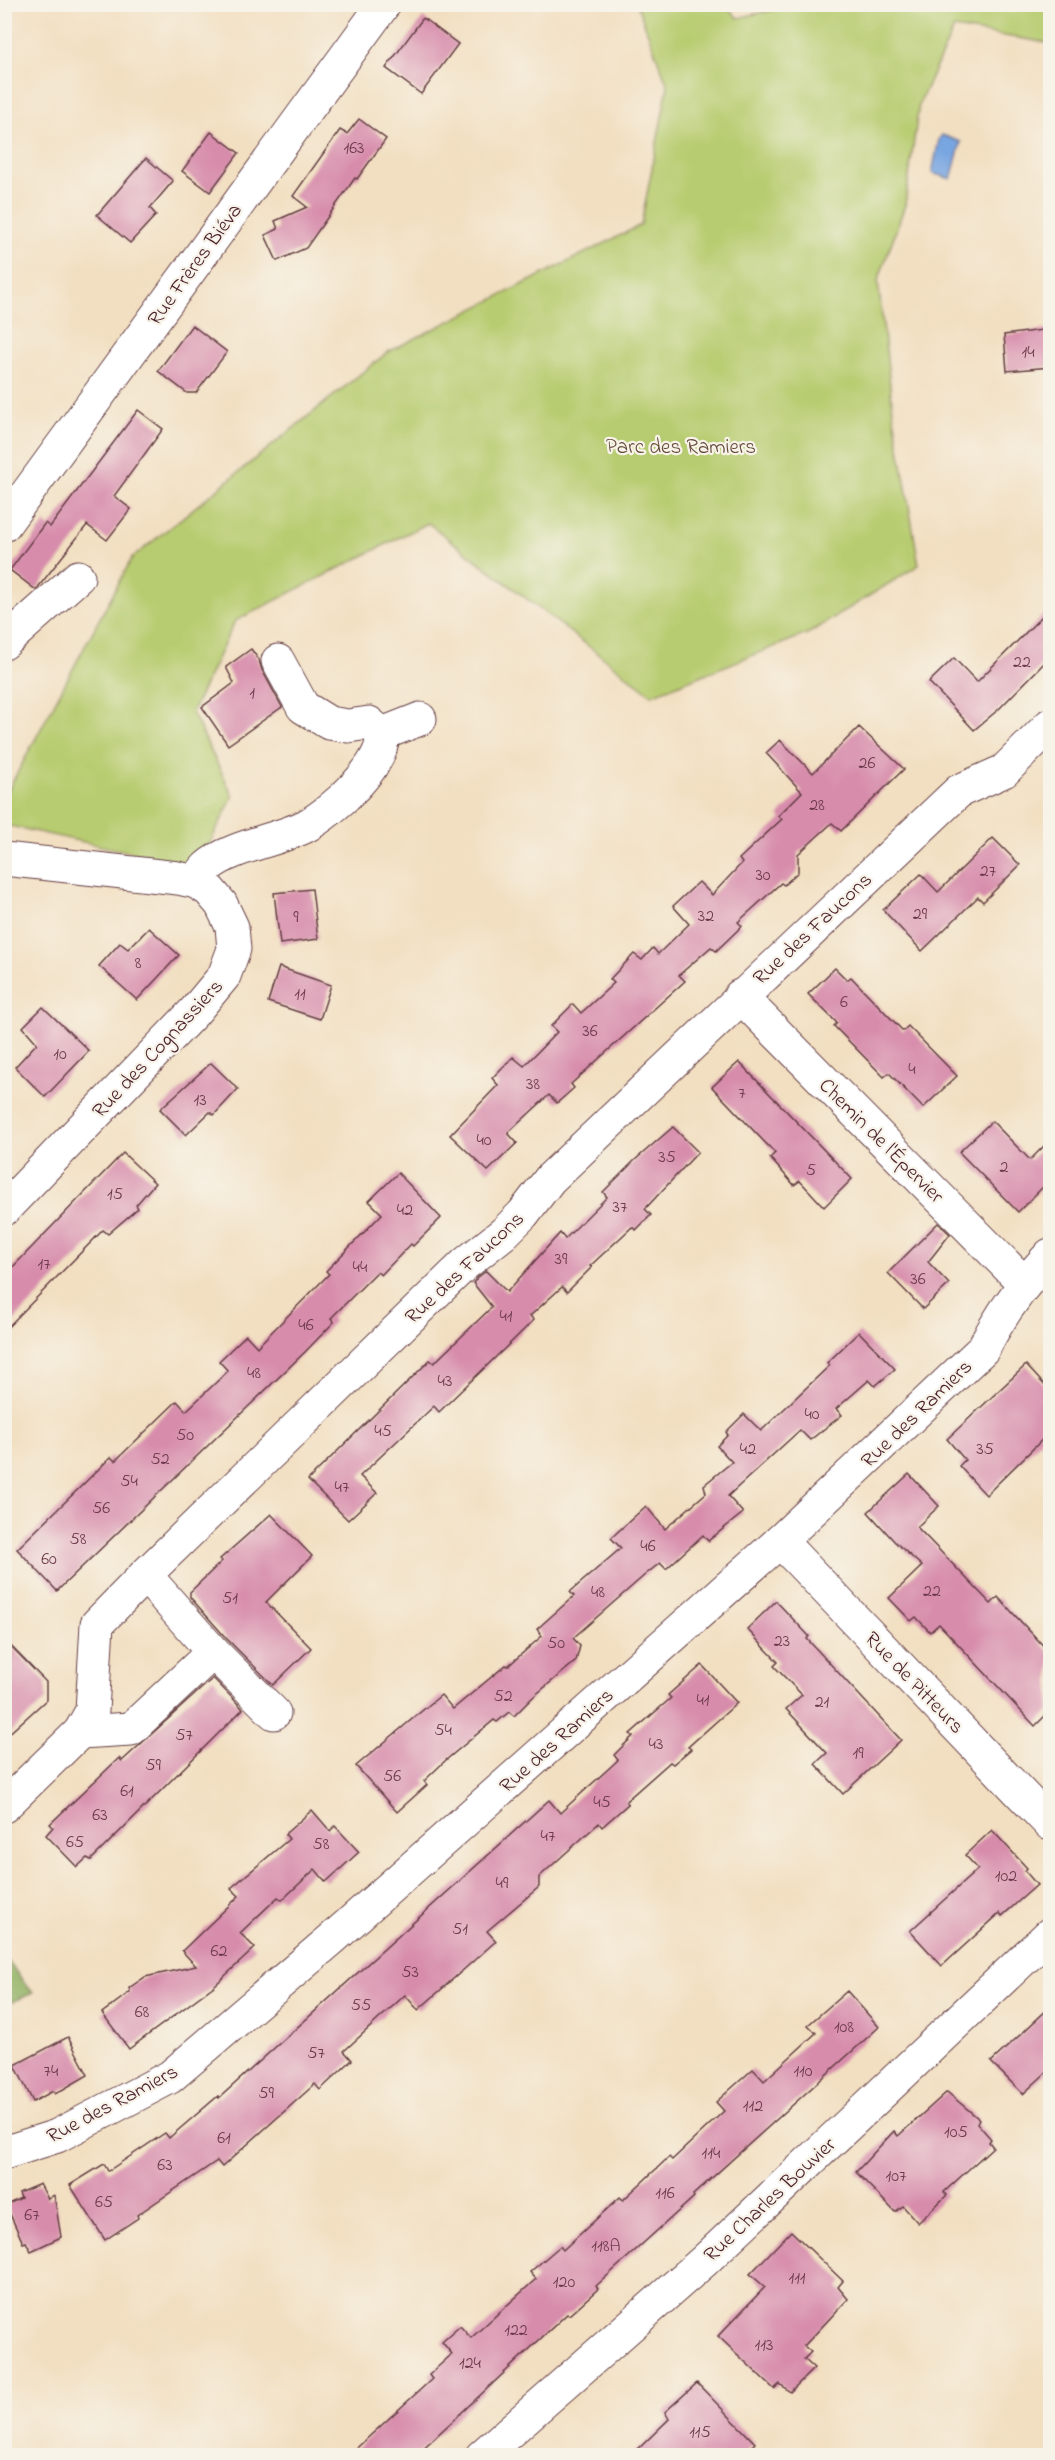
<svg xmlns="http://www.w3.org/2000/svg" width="1055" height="2460" viewBox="0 0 1055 2460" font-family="'Indie Flower',sans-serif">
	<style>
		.green { fill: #b7cc70; stroke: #80764e; stroke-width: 1.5 }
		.forest { fill: #91b062; stroke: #6e6846; stroke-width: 1.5 }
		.water { fill: #78a6e1; stroke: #616286; stroke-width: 1.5 }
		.building { fill: #d78cab }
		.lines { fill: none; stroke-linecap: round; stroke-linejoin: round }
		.minor-casing { stroke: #633c42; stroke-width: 35 }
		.minor { stroke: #fff; stroke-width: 33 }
		.labels { text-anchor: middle; stroke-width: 4.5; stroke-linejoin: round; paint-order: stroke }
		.number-label { font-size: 18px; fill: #6d3a4b }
		.street-label { font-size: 21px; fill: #4a1f2b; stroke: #f7f3e8 }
		.park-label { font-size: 21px; fill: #654a3c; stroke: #f7f3e8 }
	</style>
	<rect width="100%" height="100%" fill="#f7f3e8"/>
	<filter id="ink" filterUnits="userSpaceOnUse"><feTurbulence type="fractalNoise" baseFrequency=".0167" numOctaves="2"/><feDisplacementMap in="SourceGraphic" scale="12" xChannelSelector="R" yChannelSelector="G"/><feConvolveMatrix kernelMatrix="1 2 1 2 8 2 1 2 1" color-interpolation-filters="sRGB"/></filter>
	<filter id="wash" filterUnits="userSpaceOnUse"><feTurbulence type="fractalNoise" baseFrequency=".008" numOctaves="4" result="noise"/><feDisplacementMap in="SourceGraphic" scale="24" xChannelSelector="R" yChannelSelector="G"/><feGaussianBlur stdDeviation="1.35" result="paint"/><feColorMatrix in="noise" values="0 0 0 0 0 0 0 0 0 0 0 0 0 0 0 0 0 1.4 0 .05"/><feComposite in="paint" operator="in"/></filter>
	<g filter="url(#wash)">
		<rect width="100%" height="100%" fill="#f2dfc1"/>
		<!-- green -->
		<polygon class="green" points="799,4 1050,5 1050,43 954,28 919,104 905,205 878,281 893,411 919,565 809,633 652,695 428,523 235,621 192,712 233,796 198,867 5,825 5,796 132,558 388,352 641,225 668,86 637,5 725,5 738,18"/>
		<!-- forest -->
		<polygon class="forest" points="4,1957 33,1993 5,2005 4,2005"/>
		<!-- water -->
		<polygon class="water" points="942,135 961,142 951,179 932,173 939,139"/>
		<g id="blocks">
			<!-- building -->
			<g class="building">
				<polygon points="423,18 458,44 421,94 386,68"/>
				<polygon points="359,119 386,139 357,179 355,178 306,248 277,261 265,235 278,229 275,221 307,207 293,196 340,130 347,134"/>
				<polygon points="211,132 239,153 210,192 182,171"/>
				<polygon points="146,158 173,181 150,208 156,215 130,243 97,215"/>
				<polygon points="192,325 227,352 196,393 187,393 158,371"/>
				<polygon points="1050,329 1050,367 1007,371 1004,335"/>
				<polygon points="138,410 163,429 114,496 131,509 107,540 87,525 36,590 10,570 45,523 50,527"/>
				<polygon points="1050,608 1050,657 999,709 974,730 929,682 954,658 977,682"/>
				<polygon points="251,649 259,660 262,670 282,707 228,745 202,707 234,683 226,667"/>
				<polygon points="859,727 904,769 841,831 832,823 798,854 798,872 784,885 781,883 738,922 742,926 716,951 711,947 679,975 685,981 571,1084 574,1088 557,1103 549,1095 508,1133 517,1143 488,1171 450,1135 498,1085 492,1078 513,1057 524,1066 557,1032 551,1026 573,1004 581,1013 614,983 610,979 634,954 642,960 653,948 658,954 689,924 673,906 699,882 712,895 742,863 739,859 782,819 778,816 802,792 766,753 780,740 813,773"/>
				<polygon points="993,838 1020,865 983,902 978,897 922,951 883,910 921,874 938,892"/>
				<polygon points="312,889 318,939 280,944 274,893"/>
				<polygon points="149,928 179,955 137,1000 99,966 120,943 128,949"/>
				<polygon points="279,967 331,985 320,1019 268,1002"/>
				<polygon points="835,968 847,980 851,977 903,1031 908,1026 957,1076 923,1108 889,1073 884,1077 834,1026 837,1023 808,994"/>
				<polygon points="43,1007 89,1051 45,1097 15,1067 37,1043 23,1027"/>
				<polygon points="739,1062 852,1179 824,1207 800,1181 794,1185 770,1158 775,1153 712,1087"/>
				<polygon points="211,1063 238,1089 214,1115 210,1112 186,1135 160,1109"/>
				<polygon points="992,1121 1030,1160 1050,1140 1050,1180 1018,1212 959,1152"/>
				<polygon points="673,1127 698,1152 645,1209 651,1215 636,1230 632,1227 590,1266 592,1267 567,1292 562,1287 530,1316 534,1320 439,1412 434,1406 360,1476 377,1493 348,1520 308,1480 430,1360 434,1363 492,1307 473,1283 477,1278 486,1271 507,1292 560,1233 565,1239 607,1197 603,1192 635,1160"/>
				<polygon points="123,1153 155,1183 136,1205 138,1208 108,1234 103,1230 4,1331 4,1276"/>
				<polygon points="398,1173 441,1218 413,1246 411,1244 381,1275 377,1272 331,1318 334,1322 305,1352 57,1591 17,1549 111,1457 115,1461 177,1401 186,1411 228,1371 219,1361 246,1335 257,1347 329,1274 326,1271 382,1214 369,1201"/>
				<polygon points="938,1223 950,1234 928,1262 949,1284 923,1309 888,1273"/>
				<polygon points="859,1332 895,1369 875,1386 869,1380 836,1409 842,1415 810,1440 800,1430 728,1496 743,1513 708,1541 703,1535 666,1569 660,1563 646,1574 573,1638 580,1646 576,1661 533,1697 514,1716 509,1712 497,1722 494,1720 446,1760 424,1781 427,1785 397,1812 356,1766 441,1695 453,1709 506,1665 508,1666 542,1636 537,1629 574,1596 570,1592 621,1548 611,1538 646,1506 665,1529 706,1493 704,1485 732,1462 717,1446 728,1435 726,1432 744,1414 761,1431 830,1365 827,1363"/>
				<polygon points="1026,1365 1050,1391 1050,1432 986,1495 959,1466 965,1460 947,1439"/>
				<polygon points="909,1474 939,1506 917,1527 991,1604 998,1597 1050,1653 1050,1711 1035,1726 939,1624 930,1632 916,1617 911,1621 889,1598 922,1566 895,1542 868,1512"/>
				<polygon points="271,1514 312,1556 266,1602 311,1648 273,1685 227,1639 190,1597 190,1592 222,1561 220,1559"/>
				<polygon points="776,1601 809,1636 807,1639 901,1740 843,1794 815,1764 827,1753 786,1709 802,1695 774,1666 778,1662 747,1629"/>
				<polygon points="4,1639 46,1682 46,1700 4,1738"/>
				<polygon points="702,1665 737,1703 688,1747 691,1749 673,1764 670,1762 626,1801 628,1804 602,1827 599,1823 539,1877 539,1887 487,1931 496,1941 418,2010 405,1995 344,2051 352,2060 320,2090 315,2084 222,2167 217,2161 137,2215 138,2218 105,2240 70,2185 104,2164 108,2171 165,2133 169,2138 218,2096 219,2098 549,1800 560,1813 618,1760 614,1755 633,1736 630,1734 671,1698 668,1695"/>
				<polygon points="213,1678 243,1709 91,1860 87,1858 77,1867 46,1835 53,1827 50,1824 119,1758 122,1761"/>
				<polygon points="312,1810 330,1831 335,1826 359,1852 326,1882 315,1869 282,1900 278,1897 240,1933 255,1948 214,1986 129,2049 102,2013 130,1992 129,1988 145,1977 196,1966 182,1951 239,1896 231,1888 289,1839 285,1834"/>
				<polygon points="992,1830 1027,1868 1025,1871 1037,1885 1002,1916 1000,1913 942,1966 910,1931 978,1869 965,1855"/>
				<polygon points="847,1991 879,2027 693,2195 694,2197 596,2286 598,2289 569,2315 567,2314 415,2456 348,2456 432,2379 429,2375 452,2354 442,2342 460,2326 471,2338 536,2279 530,2272 560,2246 563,2250 620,2197 623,2200 669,2157 672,2160 724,2111 716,2102 753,2069 764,2081 816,2033 808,2025"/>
				<polygon points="1050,2007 1050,2069 1023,2094 991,2062"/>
				<polygon points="68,2037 88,2075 55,2094 53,2091 33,2102 15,2065"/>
				<polygon points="947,2092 979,2119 977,2123 991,2139 989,2142 993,2147 944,2192 947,2195 918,2223 903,2206 895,2212 856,2172 894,2131 898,2136"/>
				<polygon points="40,2184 48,2199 54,2195 61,2237 31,2251 26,2242 23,2243 6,2205 21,2198 19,2193"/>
				<polygon points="791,2231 843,2281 838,2287 848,2299 804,2346 811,2352 804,2359 814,2368 790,2392 780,2384 774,2389 718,2336 765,2287 750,2274"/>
				<polygon points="697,2383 755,2443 742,2456 631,2456 669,2419 665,2412"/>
			</g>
		</g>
	</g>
	<g filter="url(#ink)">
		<use href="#blocks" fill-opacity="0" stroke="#633c42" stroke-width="1.5"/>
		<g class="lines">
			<defs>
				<g id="minor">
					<polyline points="4,525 384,4"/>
					<polyline points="4,643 78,577"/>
					<polyline points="382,734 420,719"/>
					<polyline points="4,859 178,878 196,882 209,890 221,904 232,927 234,949 224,976 194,1012 4,1209"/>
					<path d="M196 882C199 877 203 871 207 867 229 847 278 840 306 826 331 813 387 763 382 734L369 723 348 726 329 723 303 707 278 661"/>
					<polyline points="740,996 1024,1283"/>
					<polyline points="780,1541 1050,1824"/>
					<polyline points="145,1575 213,1652 274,1713"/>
					<polyline points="80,1732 131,1729 213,1652"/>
					<polyline points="4,1806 80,1732 92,1711 97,1624 145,1575 465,1264 504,1233 523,1214 550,1179 959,791 1004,771 1050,725"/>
					<path d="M4 2153 57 2136 170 2077 333 1938 780 1541 983 1349C1001 1313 1023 1284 1050 1255"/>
					<polyline points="482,2456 704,2261 1050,1934"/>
				</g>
			</defs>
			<!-- minor casing -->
			<use href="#minor" class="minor-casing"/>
			<!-- minor -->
			<use href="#minor" class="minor"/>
		</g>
	</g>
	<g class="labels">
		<!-- number labels -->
		<g class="number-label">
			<text x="354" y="153">163</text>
			<text x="1028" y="357">14</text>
			<text x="1022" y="667">22</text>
			<text x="252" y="698">1</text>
			<text x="867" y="768">26</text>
			<text x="817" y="810">28</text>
			<text x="988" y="876">27</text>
			<text x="763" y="880">30</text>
			<text x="920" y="919">29</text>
			<text x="706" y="921">32</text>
			<text x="296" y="922">9</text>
			<text x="138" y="968">8</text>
			<text x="300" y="999">11</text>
			<text x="844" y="1007">6</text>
			<text x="590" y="1036">36</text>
			<text x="60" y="1059">10</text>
			<text x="912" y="1074">4</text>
			<text x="533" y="1089">38</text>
			<text x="742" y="1098">7</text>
			<text x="200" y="1105">13</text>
			<text x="484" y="1145">40</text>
			<text x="667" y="1162">35</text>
			<text x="1004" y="1172">2</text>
			<text x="811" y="1175">5</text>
			<text x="115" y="1199">15</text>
			<text x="620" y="1212">37</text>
			<text x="405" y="1215">42</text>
			<text x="561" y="1264">39</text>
			<text x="44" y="1269">17</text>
			<text x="360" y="1272">44</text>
			<text x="918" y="1284">36</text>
			<text x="506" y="1321">41</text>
			<text x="306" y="1330">46</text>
			<text x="254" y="1378">48</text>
			<text x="445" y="1386">43</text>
			<text x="812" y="1419">40</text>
			<text x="383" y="1436">45</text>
			<text x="185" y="1440">50</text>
			<text x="748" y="1454">42</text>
			<text x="985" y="1454">35</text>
			<text x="160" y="1464">52</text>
			<text x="129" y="1486">54</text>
			<text x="342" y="1492">47</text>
			<text x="101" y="1513">56</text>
			<text x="78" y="1544">58</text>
			<text x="648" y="1551">46</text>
			<text x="49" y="1564">60</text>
			<text x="932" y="1596">22</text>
			<text x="598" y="1597">48</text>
			<text x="230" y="1603">51</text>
			<text x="782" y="1646">23</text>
			<text x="556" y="1648">50</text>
			<text x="503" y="1701">52</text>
			<text x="703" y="1705">41</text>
			<text x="822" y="1707">21</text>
			<text x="443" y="1735">54</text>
			<text x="184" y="1740">57</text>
			<text x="656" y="1749">43</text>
			<text x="858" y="1758">19</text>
			<text x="153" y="1770">59</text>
			<text x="392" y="1781">56</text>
			<text x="127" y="1796">61</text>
			<text x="602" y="1807">45</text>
			<text x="100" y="1820">63</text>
			<text x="548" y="1841">47</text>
			<text x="75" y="1847">65</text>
			<text x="321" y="1849">58</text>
			<text x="1006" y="1881">102</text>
			<text x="502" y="1888">49</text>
			<text x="460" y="1934">51</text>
			<text x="219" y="1956">62</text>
			<text x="410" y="1977">53</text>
			<text x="361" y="2010">55</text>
			<text x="142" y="2017">68</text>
			<text x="844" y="2032">108</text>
			<text x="316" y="2058">57</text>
			<text x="51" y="2076">74</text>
			<text x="803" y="2076">110</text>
			<text x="266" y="2098">59</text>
			<text x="753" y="2111">112</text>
			<text x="956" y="2137">105</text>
			<text x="224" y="2143">61</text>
			<text x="711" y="2158">114</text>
			<text x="165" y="2170">63</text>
			<text x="896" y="2181">107</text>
			<text x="665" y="2198">116</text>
			<text x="104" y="2207">65</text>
			<text x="32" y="2220">67</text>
			<text x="606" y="2251">118A</text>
			<text x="797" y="2283">111</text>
			<text x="564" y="2287">120</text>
			<text x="516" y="2335">122</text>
			<text x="764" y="2350">113</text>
			<text x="470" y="2368">124</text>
			<text x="700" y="2437">115</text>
		</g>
		<!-- street labels -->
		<g class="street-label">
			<text transform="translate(194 264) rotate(-54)" y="7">Rue Frères Biéva</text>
			<text transform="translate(812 928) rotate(-43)" y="7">Rue des Faucons</text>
			<text transform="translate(157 1048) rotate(-47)" y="7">Rue des Cognassiers</text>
			<text transform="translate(882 1140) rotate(45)" y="7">Chemin de l'Épervier</text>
			<text transform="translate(464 1267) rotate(-43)" y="7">Rue des Faucons</text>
			<text transform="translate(916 1413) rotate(-44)" y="7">Rue des Ramiers</text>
			<text transform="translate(915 1682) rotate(46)" y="7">Rue de Pitteurs</text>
			<text transform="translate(556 1740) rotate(-42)" y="7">Rue des Ramiers</text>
			<text transform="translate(112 2103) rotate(-28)" y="7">Rue des Ramiers</text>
			<text transform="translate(769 2199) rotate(-43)" y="7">Rue Charles Bouvier</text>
		</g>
		<!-- park labels -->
		<g class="park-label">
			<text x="681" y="453">Parc des Ramiers</text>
		</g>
	</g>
	<!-- margin -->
	<rect width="1055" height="2460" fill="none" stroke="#f7f3e8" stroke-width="24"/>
</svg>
